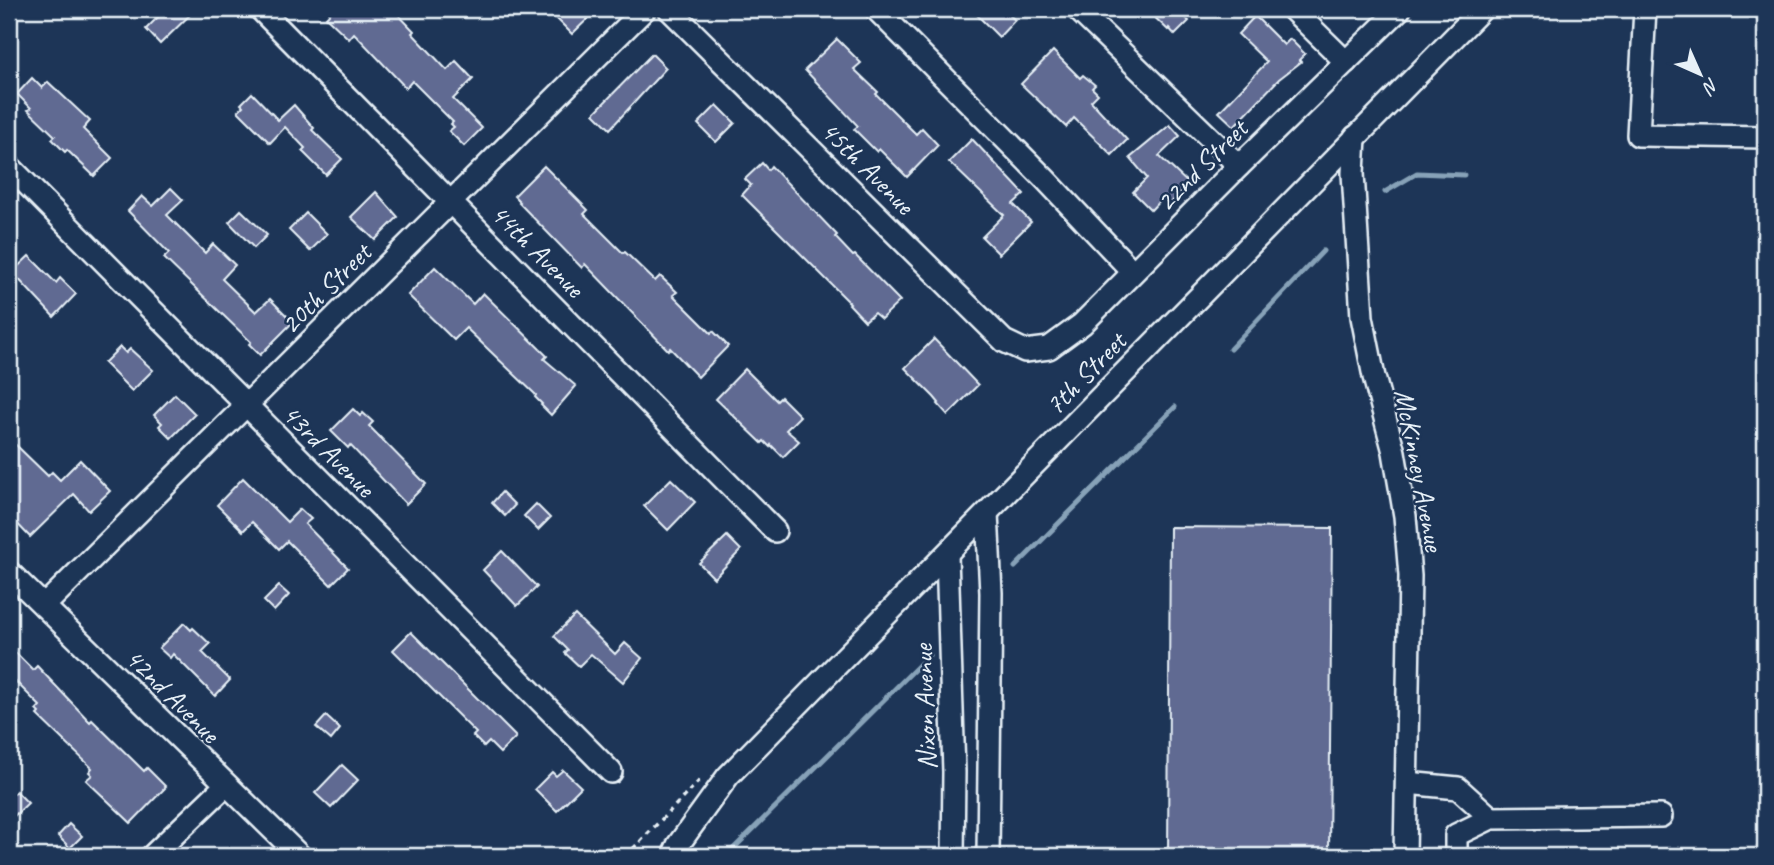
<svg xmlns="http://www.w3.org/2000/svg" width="1774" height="865" viewBox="0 0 1774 865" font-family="Caveat,sans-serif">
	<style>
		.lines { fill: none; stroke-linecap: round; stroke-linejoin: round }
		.stream { stroke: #87a2b8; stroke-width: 5 }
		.building { fill: #616a92; stroke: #e8f1f8; stroke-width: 2 }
		.minor-casing { stroke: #e8f1f8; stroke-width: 26 }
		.path { stroke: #e8f1f8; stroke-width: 3.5; stroke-dasharray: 5 5; stroke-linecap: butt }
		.minor { stroke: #1d3557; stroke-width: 21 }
		.labels { text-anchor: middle; stroke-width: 5; stroke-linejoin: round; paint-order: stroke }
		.street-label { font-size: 28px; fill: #e8f1f8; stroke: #1d3557 }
	</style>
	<rect width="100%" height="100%" fill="#1d3557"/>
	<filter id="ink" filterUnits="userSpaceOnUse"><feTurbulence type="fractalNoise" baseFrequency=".0143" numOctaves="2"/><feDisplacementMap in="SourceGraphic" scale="14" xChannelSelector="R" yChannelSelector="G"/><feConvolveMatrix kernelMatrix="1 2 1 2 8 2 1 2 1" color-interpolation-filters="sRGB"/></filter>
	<g filter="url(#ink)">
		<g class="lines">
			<!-- stream -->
			<g class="stream">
				<polyline points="1385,192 1417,173 1464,175"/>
				<polyline points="1230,349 1323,251"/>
				<polyline points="1015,567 1175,407"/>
				<polyline points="726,856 929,655"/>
			</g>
		</g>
		<!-- building -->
		<g class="building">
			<polygon points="166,9 196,9 160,44 146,29"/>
			<polygon points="334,9 393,9 414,31 412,33 447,70 456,61 473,79 453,99 482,128 464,146 449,131 454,127 451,124 453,122 412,81 406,88 354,33 349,39 326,17"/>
			<polygon points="547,9 598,9 572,34"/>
			<polygon points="971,9 1003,9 1015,20 999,37"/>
			<polygon points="1146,9 1177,9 1189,21 1175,35 1169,28 1168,30"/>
			<polygon points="1255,16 1284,45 1290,39 1305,54 1299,60 1301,62 1279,79 1234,126 1219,112 1267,62 1238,34"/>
			<polygon points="837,39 861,63 854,69 878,92 876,94 916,134 922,128 938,145 907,177 879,149 877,152 854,129 858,126 805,70"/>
			<polygon points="1053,51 1080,78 1083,75 1095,85 1092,88 1098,94 1091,101 1127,140 1112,155 1074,118 1066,127 1021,84"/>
			<polygon points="652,54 666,68 610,129 594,113"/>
			<polygon points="32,78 42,88 48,82 90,121 83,129 112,158 94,176 67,150 65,152 52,139 55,136 28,110 31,108 17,94"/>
			<polygon points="252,93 278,120 294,105 314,128 312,130 342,159 326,175 302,151 305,148 285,127 270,143 238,111 243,106 241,104"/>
			<polygon points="717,105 735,123 716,142 698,124"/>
			<polygon points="1170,125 1180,136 1159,156 1189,184 1170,204 1163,197 1151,210 1133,192 1147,178 1130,158"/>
			<polygon points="972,139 1024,194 1013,204 1031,222 999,254 982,237 1004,215 949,162"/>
			<polygon points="762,163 768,170 771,166 837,235 835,237 853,256 855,255 900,301 881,319 874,313 865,321 849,304 850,303 742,195 751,185 745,179"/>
			<polygon points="544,166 588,210 584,214 623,253 625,252 655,281 660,276 677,292 673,295 711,333 713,331 728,346 698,377 670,348 668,350 585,264 582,268 519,203 520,202 514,196"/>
			<polygon points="171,188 183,200 167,215 205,253 213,244 235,265 222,279 256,312 270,299 293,322 260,355 249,344 251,342 164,258 169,253 128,211 142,196 153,206"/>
			<polygon points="376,192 398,217 375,240 351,217"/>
			<polygon points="241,210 267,235 254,248 229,222"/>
			<polygon points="306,213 327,234 310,251 289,230"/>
			<polygon points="29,256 56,283 60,278 76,294 54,317 12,272"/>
			<polygon points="435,267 473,304 483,293 547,356 544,359 576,386 551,415 541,405 542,404 535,397 536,395 466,328 454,340 408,295"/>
			<polygon points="934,339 978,385 948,415 938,404 939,403 934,397 905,368"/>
			<polygon points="120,347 126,353 130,349 153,370 132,391 104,363"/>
			<polygon points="745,369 777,401 781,397 800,416 786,430 799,441 783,457 771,445 770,447 764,441 762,443 716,399"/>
			<polygon points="175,394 195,414 171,438 159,426 162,423 154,415"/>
			<polygon points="353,409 360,416 363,413 373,422 369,426 426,484 406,504 350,445 348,448 331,431"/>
			<polygon points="16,445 48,476 52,472 60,480 80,460 110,491 89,511 74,494 30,537 9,515 9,452"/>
			<polygon points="243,478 287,522 300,509 311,519 305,524 348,568 331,585 287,541 279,549 252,522 243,531 217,505"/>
			<polygon points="671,479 695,502 668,530 644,506"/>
			<polygon points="502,492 515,505 505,516 492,503"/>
			<polygon points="536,504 550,518 538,530 524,516"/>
			<polygon points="1170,527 1332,528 1329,856 1168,856"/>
			<polygon points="727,536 741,550 714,578 699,563"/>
			<polygon points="502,551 537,587 517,606 483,570"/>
			<polygon points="279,586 289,595 274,611 264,601"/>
			<polygon points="575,615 615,654 625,643 642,658 623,682 591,654 579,666 565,653 568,650 554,636"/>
			<polygon points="184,623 191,630 193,628 210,644 202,652 230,680 215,696 173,654 170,658 159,648"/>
			<polygon points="411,632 516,737 500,753 489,742 484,747 473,736 476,733 393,650"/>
			<polygon points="9,646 33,670 37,666 90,722 92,720 144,771 147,768 166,787 131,823 86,780 92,775 89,772 92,768 37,715 39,713 36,710 40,706 9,675"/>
			<polygon points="326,716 340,729 331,740 316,727"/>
			<polygon points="342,765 358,780 331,808 315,793"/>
			<polygon points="563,770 581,787 557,811 535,789 552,772 556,776"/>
			<polygon points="16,791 28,803 9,821 9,799"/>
			<polygon points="69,824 82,836 70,848 58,836"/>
		</g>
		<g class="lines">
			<defs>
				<g id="minor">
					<polyline points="260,9 775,531"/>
					<polyline points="669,9 1004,341 1025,351 1049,348 1082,324 1239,166 1400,9"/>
					<polyline points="876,9 1046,180 1133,272"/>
					<polyline points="1077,9 1239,166"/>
					<polyline points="1292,9 1346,62"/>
					<polyline points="1645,9 1638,135 1765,137"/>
					<polyline points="1355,137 1353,173 1362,317 1374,377 1394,452 1405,516 1410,576 1405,856"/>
					<polyline points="9,166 611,772"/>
					<polyline points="987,513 991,593 988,856"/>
					<polyline points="947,555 954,772 953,856"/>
					<polyline points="9,572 300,856"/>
					<polyline points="44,606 645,9"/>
					<polyline points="1407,783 1458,788 1491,818"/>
					<polyline points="152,856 226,785"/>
					<polyline points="673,856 678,845 728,776 1482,9"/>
					<polyline points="1456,856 1456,835 1491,818 1661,816"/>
				</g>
			</defs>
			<!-- minor casing -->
			<use href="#minor" class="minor-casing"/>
			<!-- path -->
			<polyline class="path" points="626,856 700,780"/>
			<!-- minor -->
			<use href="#minor" class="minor"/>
		</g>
	</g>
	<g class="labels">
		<!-- street labels -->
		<g class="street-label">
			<text transform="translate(1201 165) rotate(-45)" y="10">22nd Street</text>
			<text transform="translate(868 167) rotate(45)" y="10">45th Avenue</text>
			<text transform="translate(538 250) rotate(45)" y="10">44th Avenue</text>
			<text transform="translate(325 288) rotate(-45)" y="10">20th Street</text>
			<text transform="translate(1085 373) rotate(-46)" y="10">7th Street</text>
			<text transform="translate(329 450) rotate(45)" y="10">43rd Avenue</text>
			<text transform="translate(1420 470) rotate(79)" y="10">McKinney Avenue</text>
			<text transform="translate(173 695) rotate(45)" y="10">42nd Avenue</text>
			<text transform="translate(924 707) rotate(-92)" y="10">Nixon Avenue</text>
		</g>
	</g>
	<!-- margin -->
	<rect width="1774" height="865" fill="none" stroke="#1d3557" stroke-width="35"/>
	<rect x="18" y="18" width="1739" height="830" fill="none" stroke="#e8f1f8" stroke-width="2.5" filter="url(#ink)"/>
	<!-- north arrow -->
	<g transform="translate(1700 74) rotate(135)" stroke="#1d3557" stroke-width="5" paint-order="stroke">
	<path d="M0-5L12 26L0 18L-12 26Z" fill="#e8f1f8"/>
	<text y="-10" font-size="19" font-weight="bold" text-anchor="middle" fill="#e8f1f8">N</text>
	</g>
</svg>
